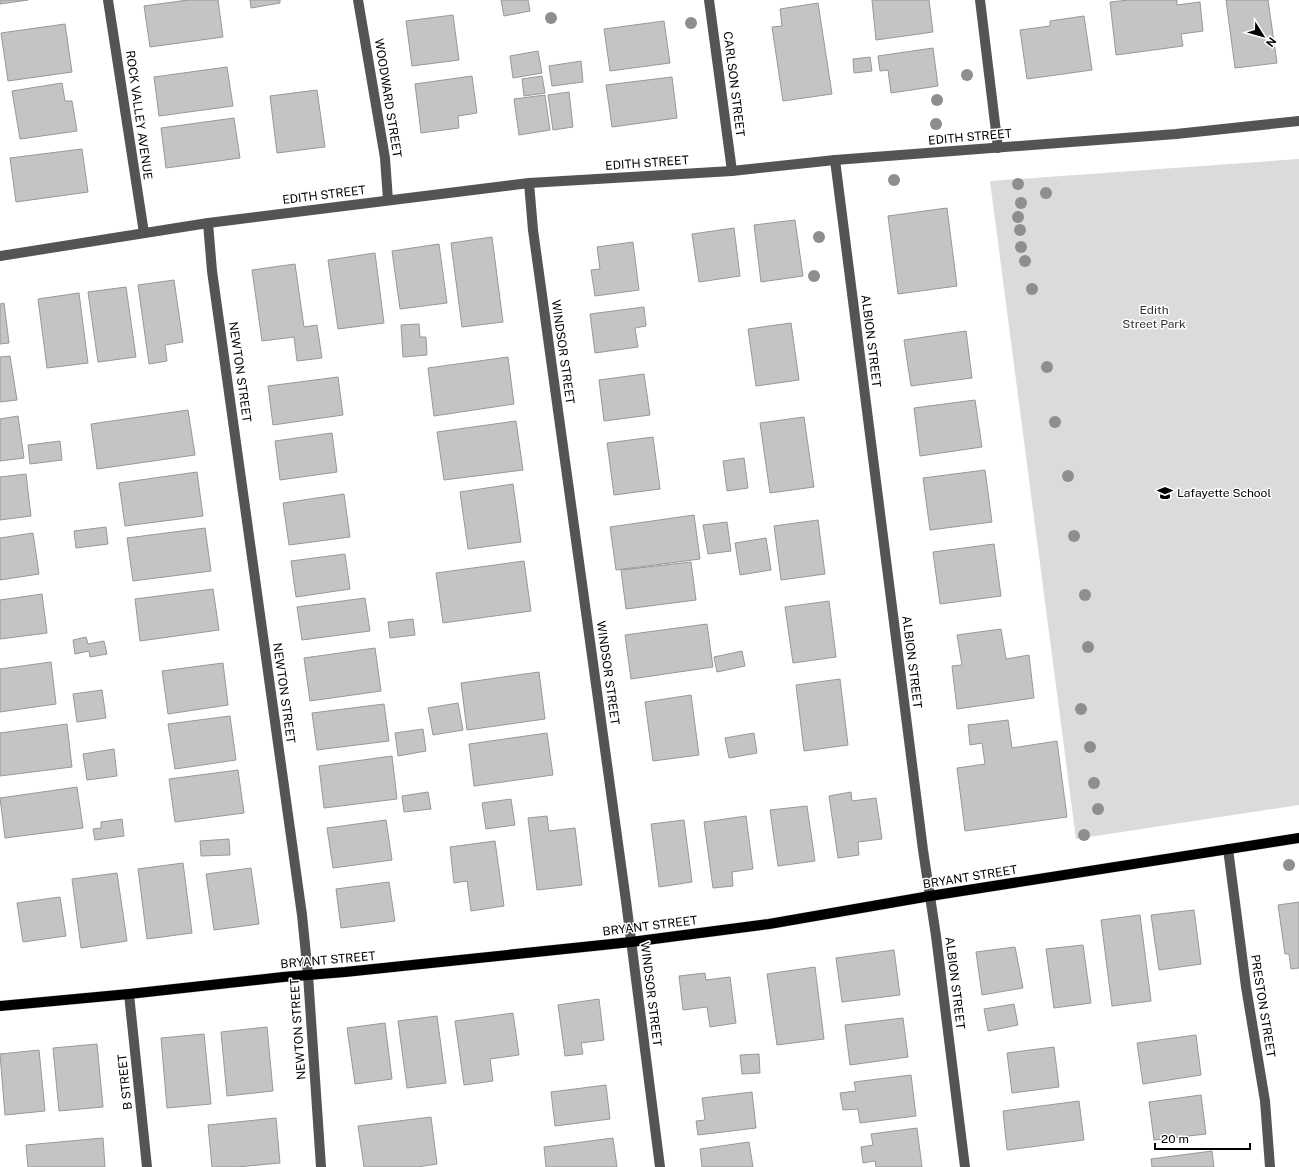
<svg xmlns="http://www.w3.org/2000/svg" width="1299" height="1167" viewBox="0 0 1299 1167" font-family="'Public Sans',sans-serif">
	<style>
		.green { fill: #dbdbdb }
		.building { fill: #c4c4c4; stroke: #989898 }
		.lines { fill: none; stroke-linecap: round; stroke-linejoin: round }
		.major-casing { stroke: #dbdbdb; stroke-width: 11 }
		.minor { stroke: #545454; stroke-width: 10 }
		.major { stroke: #000; stroke-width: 10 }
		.tree { fill: #8e8e8e }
		.labels { text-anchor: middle; stroke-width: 3; stroke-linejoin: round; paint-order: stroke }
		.street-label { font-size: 12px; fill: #000; stroke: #fff }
		.park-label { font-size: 12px; fill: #323232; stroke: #fff }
		.poi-label { font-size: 12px; fill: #000; stroke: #fff; text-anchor: start }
	</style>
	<rect width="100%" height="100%" fill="#fff"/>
	<!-- green -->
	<polygon class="green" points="1299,159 1299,805 1076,839 990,181"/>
	<!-- building -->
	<g class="building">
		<polygon points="0,0 28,0 0,4"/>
		<polygon points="188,0 218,0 223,37 150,47 144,6"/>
		<polygon points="250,0 280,0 280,3 251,8"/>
		<polygon points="501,0 528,0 530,11 504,16"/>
		<polygon points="872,0 929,0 933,32 876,40"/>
		<polygon points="1129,0 1177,0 1177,5 1200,2 1203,31 1181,34 1183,46 1116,55 1110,2"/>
		<polygon points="1226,0 1268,0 1277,63 1235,68"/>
		<polygon points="818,3 832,94 783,101 772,27 782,26 780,9"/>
		<polygon points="453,15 459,60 412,66 406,21"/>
		<polygon points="1084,16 1092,70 1027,79 1020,30 1050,26 1050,21"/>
		<polygon points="664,21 670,63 610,71 604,29"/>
		<polygon points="65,24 72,72 8,81 1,33"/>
		<polygon points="933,48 938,86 891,93 888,70 880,71 878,56"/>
		<polygon points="538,51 542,73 513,78 510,56"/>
		<polygon points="870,57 872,71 854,73 853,59"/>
		<polygon points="581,61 583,82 552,86 549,66"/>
		<polygon points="227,67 233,106 159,116 154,77"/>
		<polygon points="472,76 477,113 458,116 459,128 421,133 415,84"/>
		<polygon points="542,76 545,93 524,96 522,79"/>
		<polygon points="672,77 677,118 612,127 606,85"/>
		<polygon points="62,83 65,101 72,101 77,131 20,139 12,91"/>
		<polygon points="317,90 325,147 277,153 270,96"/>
		<polygon points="569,92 573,127 553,130 548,95"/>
		<polygon points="545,95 550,130 519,135 514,99"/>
		<polygon points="234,118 240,158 166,168 161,128"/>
		<polygon points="82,149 88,192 16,202 10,158"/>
		<polygon points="947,208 957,286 898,294 888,216"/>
		<polygon points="795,220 803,276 761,282 754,225"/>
		<polygon points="734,228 740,276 699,282 692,234"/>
		<polygon points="492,237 503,322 462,327 451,243"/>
		<polygon points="633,242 639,290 595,296 591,270 600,269 597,247"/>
		<polygon points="439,244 447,303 400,309 392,251"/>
		<polygon points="375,253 384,323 338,329 328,260"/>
		<polygon points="295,264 304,327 317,325 322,358 297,361 294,337 262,341 252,270"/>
		<polygon points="174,280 183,342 165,345 167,361 149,364 138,285"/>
		<polygon points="126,287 136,357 98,362 88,292"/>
		<polygon points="79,293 88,363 47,368 38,299"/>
		<polygon points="4,303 9,343 0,344 0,304"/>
		<polygon points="644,307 646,326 635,328 638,347 595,353 590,314"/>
		<polygon points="791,323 799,380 756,386 748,329"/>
		<polygon points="419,324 420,337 426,337 427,355 403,357 401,325"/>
		<polygon points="966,331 972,378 911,386 904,340"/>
		<polygon points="10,356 17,400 0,402 0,357"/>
		<polygon points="508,357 514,404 434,416 428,368"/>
		<polygon points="644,374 650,415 604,421 599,380"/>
		<polygon points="338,377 343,415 273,425 268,386"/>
		<polygon points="975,400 982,447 920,456 914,408"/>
		<polygon points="188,410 195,455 97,469 91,424"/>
		<polygon points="18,416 24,458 0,461 0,419"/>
		<polygon points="804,417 814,487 770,493 760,423"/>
		<polygon points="516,421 523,470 444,480 437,432"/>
		<polygon points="332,433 337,472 280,480 275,441"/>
		<polygon points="653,437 660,489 614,495 607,443"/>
		<polygon points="60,441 62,460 30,464 28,445"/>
		<polygon points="744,458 748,488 727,491 723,461"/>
		<polygon points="985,470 992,522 930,530 923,478"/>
		<polygon points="197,472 203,516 125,526 119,483"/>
		<polygon points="26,474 31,516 0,520 0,477"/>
		<polygon points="513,484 521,542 468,549 460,492"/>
		<polygon points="344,494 350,537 289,545 283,503"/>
		<polygon points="694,515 700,559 616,570 610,527"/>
		<polygon points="818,520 825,574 781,580 774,526"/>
		<polygon points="727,522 731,551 708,554 703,525"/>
		<polygon points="106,527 108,544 76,548 74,531"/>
		<polygon points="205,528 211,571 133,581 127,538"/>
		<polygon points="33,533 39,574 0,580 0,538"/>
		<polygon points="766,538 771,570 740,575 735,543"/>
		<polygon points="994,544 1001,596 940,604 933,552"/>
		<polygon points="345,554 350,589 296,597 291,561"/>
		<polygon points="524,561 531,611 443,623 436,573"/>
		<polygon points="691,562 696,600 626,609 621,570"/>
		<polygon points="213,589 219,630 140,641 135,599"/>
		<polygon points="42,594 47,633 0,639 0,600"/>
		<polygon points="365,598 370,631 302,640 297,607"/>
		<polygon points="829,601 836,657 793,663 785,607"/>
		<polygon points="413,619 415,635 390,638 388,622"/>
		<polygon points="707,624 713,667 631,679 625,635"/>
		<polygon points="1001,629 1006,659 1029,655 1034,698 957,709 952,666 962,665 957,635"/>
		<polygon points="86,637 88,644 104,641 107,654 90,657 89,651 75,654 73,640"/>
		<polygon points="375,648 381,691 310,701 304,658"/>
		<polygon points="742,651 745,666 717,672 714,657"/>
		<polygon points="51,662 56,704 0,712 0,669"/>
		<polygon points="223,663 228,705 168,714 162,671"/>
		<polygon points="539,672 545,719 467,730 461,683"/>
		<polygon points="840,679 848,745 804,751 796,685"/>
		<polygon points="102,690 106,718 77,722 73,694"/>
		<polygon points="691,695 699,755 653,761 645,702"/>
		<polygon points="458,703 463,730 433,735 428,708"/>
		<polygon points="384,704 389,741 317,750 312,713"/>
		<polygon points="230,716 236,760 175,769 168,724"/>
		<polygon points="1008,720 1012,748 1057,741 1067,817 965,831 957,768 985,764 982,743 970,745 968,725"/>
		<polygon points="67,724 72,767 0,776 0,733"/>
		<polygon points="423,729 426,751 398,756 395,733"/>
		<polygon points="547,733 553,775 474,786 469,744"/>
		<polygon points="754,733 757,753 729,758 725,738"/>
		<polygon points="114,749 117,776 87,780 83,754"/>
		<polygon points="392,756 397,799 324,808 319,766"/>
		<polygon points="238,770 244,813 175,822 169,779"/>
		<polygon points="77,787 83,828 5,838 0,798"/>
		<polygon points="428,792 431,809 404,812 402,796"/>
		<polygon points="851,792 852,801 876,798 882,839 858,842 859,855 838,858 829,796"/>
		<polygon points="511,799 515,825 486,829 482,803"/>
		<polygon points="807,806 815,861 778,866 770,810"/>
		<polygon points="547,816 549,831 575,828 582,885 537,890 528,818"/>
		<polygon points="746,816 753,869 732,872 733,886 713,888 704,822"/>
		<polygon points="122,819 124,836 95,840 93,829 101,828 101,822"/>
		<polygon points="386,820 392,860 333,868 327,828"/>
		<polygon points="684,820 692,882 659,887 651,824"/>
		<polygon points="229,839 230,855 201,856 200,841"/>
		<polygon points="495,841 504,906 471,911 467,881 454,883 450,847"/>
		<polygon points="183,863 192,933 147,939 138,869"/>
		<polygon points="251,868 259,924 214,930 206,874"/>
		<polygon points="117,873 127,941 81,948 72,879"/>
		<polygon points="389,882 395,921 341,928 336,889"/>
		<polygon points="60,897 66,936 23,942 17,903"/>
		<polygon points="1299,902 1299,968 1291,969 1289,954 1285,954 1278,905"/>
		<polygon points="1194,910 1201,964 1159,970 1151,915"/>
		<polygon points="1140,915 1151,1001 1112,1006 1101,920"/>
		<polygon points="1083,945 1091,1003 1054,1008 1046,949"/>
		<polygon points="1015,947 1023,988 982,995 976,952"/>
		<polygon points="894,950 900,995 842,1002 836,958"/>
		<polygon points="815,967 824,1039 777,1045 767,974"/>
		<polygon points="705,973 706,980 730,977 736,1023 710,1027 707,1007 683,1010 679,976"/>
		<polygon points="599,999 604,1040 581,1043 583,1054 565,1056 558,1005"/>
		<polygon points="1014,1004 1018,1025 988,1031 984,1009"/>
		<polygon points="513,1013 519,1055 490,1059 493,1081 464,1085 455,1021"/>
		<polygon points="437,1016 446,1083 407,1088 398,1021"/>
		<polygon points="903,1018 908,1057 850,1065 845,1025"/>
		<polygon points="385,1023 392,1079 355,1084 347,1028"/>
		<polygon points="267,1027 273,1091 227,1096 221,1032"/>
		<polygon points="204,1034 211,1104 167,1108 161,1038"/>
		<polygon points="1196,1035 1201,1075 1143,1084 1137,1043"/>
		<polygon points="97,1044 103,1107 59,1111 53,1048"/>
		<polygon points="1054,1047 1059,1087 1012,1093 1007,1053"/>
		<polygon points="39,1050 45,1111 5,1115 0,1054"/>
		<polygon points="759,1054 760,1073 742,1074 740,1055"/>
		<polygon points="911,1075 916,1116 860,1123 858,1109 843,1110 840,1093 856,1091 854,1082"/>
		<polygon points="606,1085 610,1119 555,1126 551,1092"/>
		<polygon points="752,1092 756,1128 698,1135 696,1121 705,1120 702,1098"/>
		<polygon points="1201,1095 1206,1134 1154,1140 1149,1102"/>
		<polygon points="1079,1101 1084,1140 1007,1150 1003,1111"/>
		<polygon points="431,1117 437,1164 417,1167 364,1167 358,1126"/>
		<polygon points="276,1118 280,1163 237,1167 212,1167 208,1125"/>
		<polygon points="917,1128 922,1167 876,1167 875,1161 863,1163 861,1147 873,1145 871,1134"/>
		<polygon points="103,1138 105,1167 28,1167 26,1145"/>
		<polygon points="613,1138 617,1167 546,1167 544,1147"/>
		<polygon points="749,1142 753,1167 702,1167 700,1149"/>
		<polygon points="1212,1151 1214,1167 1152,1167 1151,1159"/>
	</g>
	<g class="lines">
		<defs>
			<polyline id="major" points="0,1006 129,994 283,977 345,972 631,942 769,924 930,896 1299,838"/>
		</defs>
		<!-- major casing -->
		<use href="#major" class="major-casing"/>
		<!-- minor -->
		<g class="minor">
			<polyline points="108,0 144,233"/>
			<polyline points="358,0 385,158 388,200"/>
			<polyline points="709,0 732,171"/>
			<polyline points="980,0 998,148"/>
			<polyline points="835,160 923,850 936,936 965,1167"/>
			<polyline points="529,183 533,230 626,901 660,1167"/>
			<polyline points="208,223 212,271 302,915 308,975 321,1167"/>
			<polyline points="0,256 208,223 529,183 732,171 835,160 1176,134 1299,121"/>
			<polyline points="1228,849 1246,987 1265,1101 1270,1167"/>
			<polyline points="129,994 147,1167"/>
		</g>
		<!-- major -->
		<use href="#major" class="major"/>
	</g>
	<!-- trees -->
	<g class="tree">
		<circle cx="551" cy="18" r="6"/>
		<circle cx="691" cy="23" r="6"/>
		<circle cx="967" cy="75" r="6"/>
		<circle cx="937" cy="100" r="6"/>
		<circle cx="936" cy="124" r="6"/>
		<circle cx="894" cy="180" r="6"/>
		<circle cx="1018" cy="184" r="6"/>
		<circle cx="1046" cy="193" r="6"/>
		<circle cx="1021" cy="203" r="6"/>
		<circle cx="1018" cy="217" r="6"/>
		<circle cx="1020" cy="230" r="6"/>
		<circle cx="819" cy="237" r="6"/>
		<circle cx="1021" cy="247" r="6"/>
		<circle cx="1025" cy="261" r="6"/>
		<circle cx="814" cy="276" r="6"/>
		<circle cx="1032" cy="289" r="6"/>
		<circle cx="1047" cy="367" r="6"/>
		<circle cx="1055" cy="422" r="6"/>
		<circle cx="1068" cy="476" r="6"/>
		<circle cx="1074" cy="536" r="6"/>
		<circle cx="1085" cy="595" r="6"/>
		<circle cx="1088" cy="647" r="6"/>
		<circle cx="1081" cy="709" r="6"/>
		<circle cx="1090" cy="747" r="6"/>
		<circle cx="1094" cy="783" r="6"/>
		<circle cx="1098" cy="809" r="6"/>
		<circle cx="1084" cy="835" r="6"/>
		<circle cx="1289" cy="865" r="6"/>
	</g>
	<!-- icons -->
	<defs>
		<symbol id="school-bare" viewBox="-9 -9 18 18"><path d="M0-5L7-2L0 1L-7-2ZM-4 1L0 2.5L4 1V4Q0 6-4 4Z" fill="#000" stroke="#fff" stroke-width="2.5" paint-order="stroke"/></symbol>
	</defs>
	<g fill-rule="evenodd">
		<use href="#school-bare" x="1154" y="482" width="22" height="22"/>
	</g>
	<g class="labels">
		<!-- street labels -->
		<g class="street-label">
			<text transform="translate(734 84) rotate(83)" y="4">CARLSON STREET</text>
			<text transform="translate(388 98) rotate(81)" y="4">WOODWARD STREET</text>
			<text transform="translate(139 115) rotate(82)" y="4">ROCK VALLEY AVENUE</text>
			<text transform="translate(970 137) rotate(-5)" y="4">EDITH STREET</text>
			<text transform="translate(647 163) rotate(-4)" y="4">EDITH STREET</text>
			<text transform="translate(324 195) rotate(-7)" y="4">EDITH STREET</text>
			<text transform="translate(871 341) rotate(83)" y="4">ALBION STREET</text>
			<text transform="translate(563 352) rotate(82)" y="4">WINDSOR STREET</text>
			<text transform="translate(240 372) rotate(82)" y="4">NEWTON STREET</text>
			<text transform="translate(912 662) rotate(83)" y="4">ALBION STREET</text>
			<text transform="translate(608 673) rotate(82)" y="4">WINDSOR STREET</text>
			<text transform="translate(284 693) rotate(82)" y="4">NEWTON STREET</text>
			<text transform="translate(970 877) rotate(-9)" y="4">BRYANT STREET</text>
			<text transform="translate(650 926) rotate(-7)" y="4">BRYANT STREET</text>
			<text transform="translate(328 960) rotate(-5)" y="4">BRYANT STREET</text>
			<text transform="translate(955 983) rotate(83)" y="4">ALBION STREET</text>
			<text transform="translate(651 994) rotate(83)" y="4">WINDSOR STREET</text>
			<text transform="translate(1263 1006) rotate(81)" y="4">PRESTON STREET</text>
			<text transform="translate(298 1029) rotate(-94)" y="4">NEWTON STREET</text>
			<text transform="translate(125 1082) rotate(-96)" y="4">B STREET</text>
		</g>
		<!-- park labels -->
		<g class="park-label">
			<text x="1154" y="314">Edith<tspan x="1154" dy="14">Street Park</tspan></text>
		</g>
		<!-- poi labels -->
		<g class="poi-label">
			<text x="1177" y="497">Lafayette School</text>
		</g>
	</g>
	<!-- north arrow -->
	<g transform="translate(1263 36) rotate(127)" stroke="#ffffff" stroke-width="3" paint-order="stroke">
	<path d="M0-3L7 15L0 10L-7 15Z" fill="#000000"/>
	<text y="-6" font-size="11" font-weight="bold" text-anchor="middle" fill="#000000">N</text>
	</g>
	<!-- scale -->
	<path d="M1155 1143v6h95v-6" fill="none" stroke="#000000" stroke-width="2"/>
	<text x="1161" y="1143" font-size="12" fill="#000000" stroke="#ffffff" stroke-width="3" paint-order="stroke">20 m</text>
</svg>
